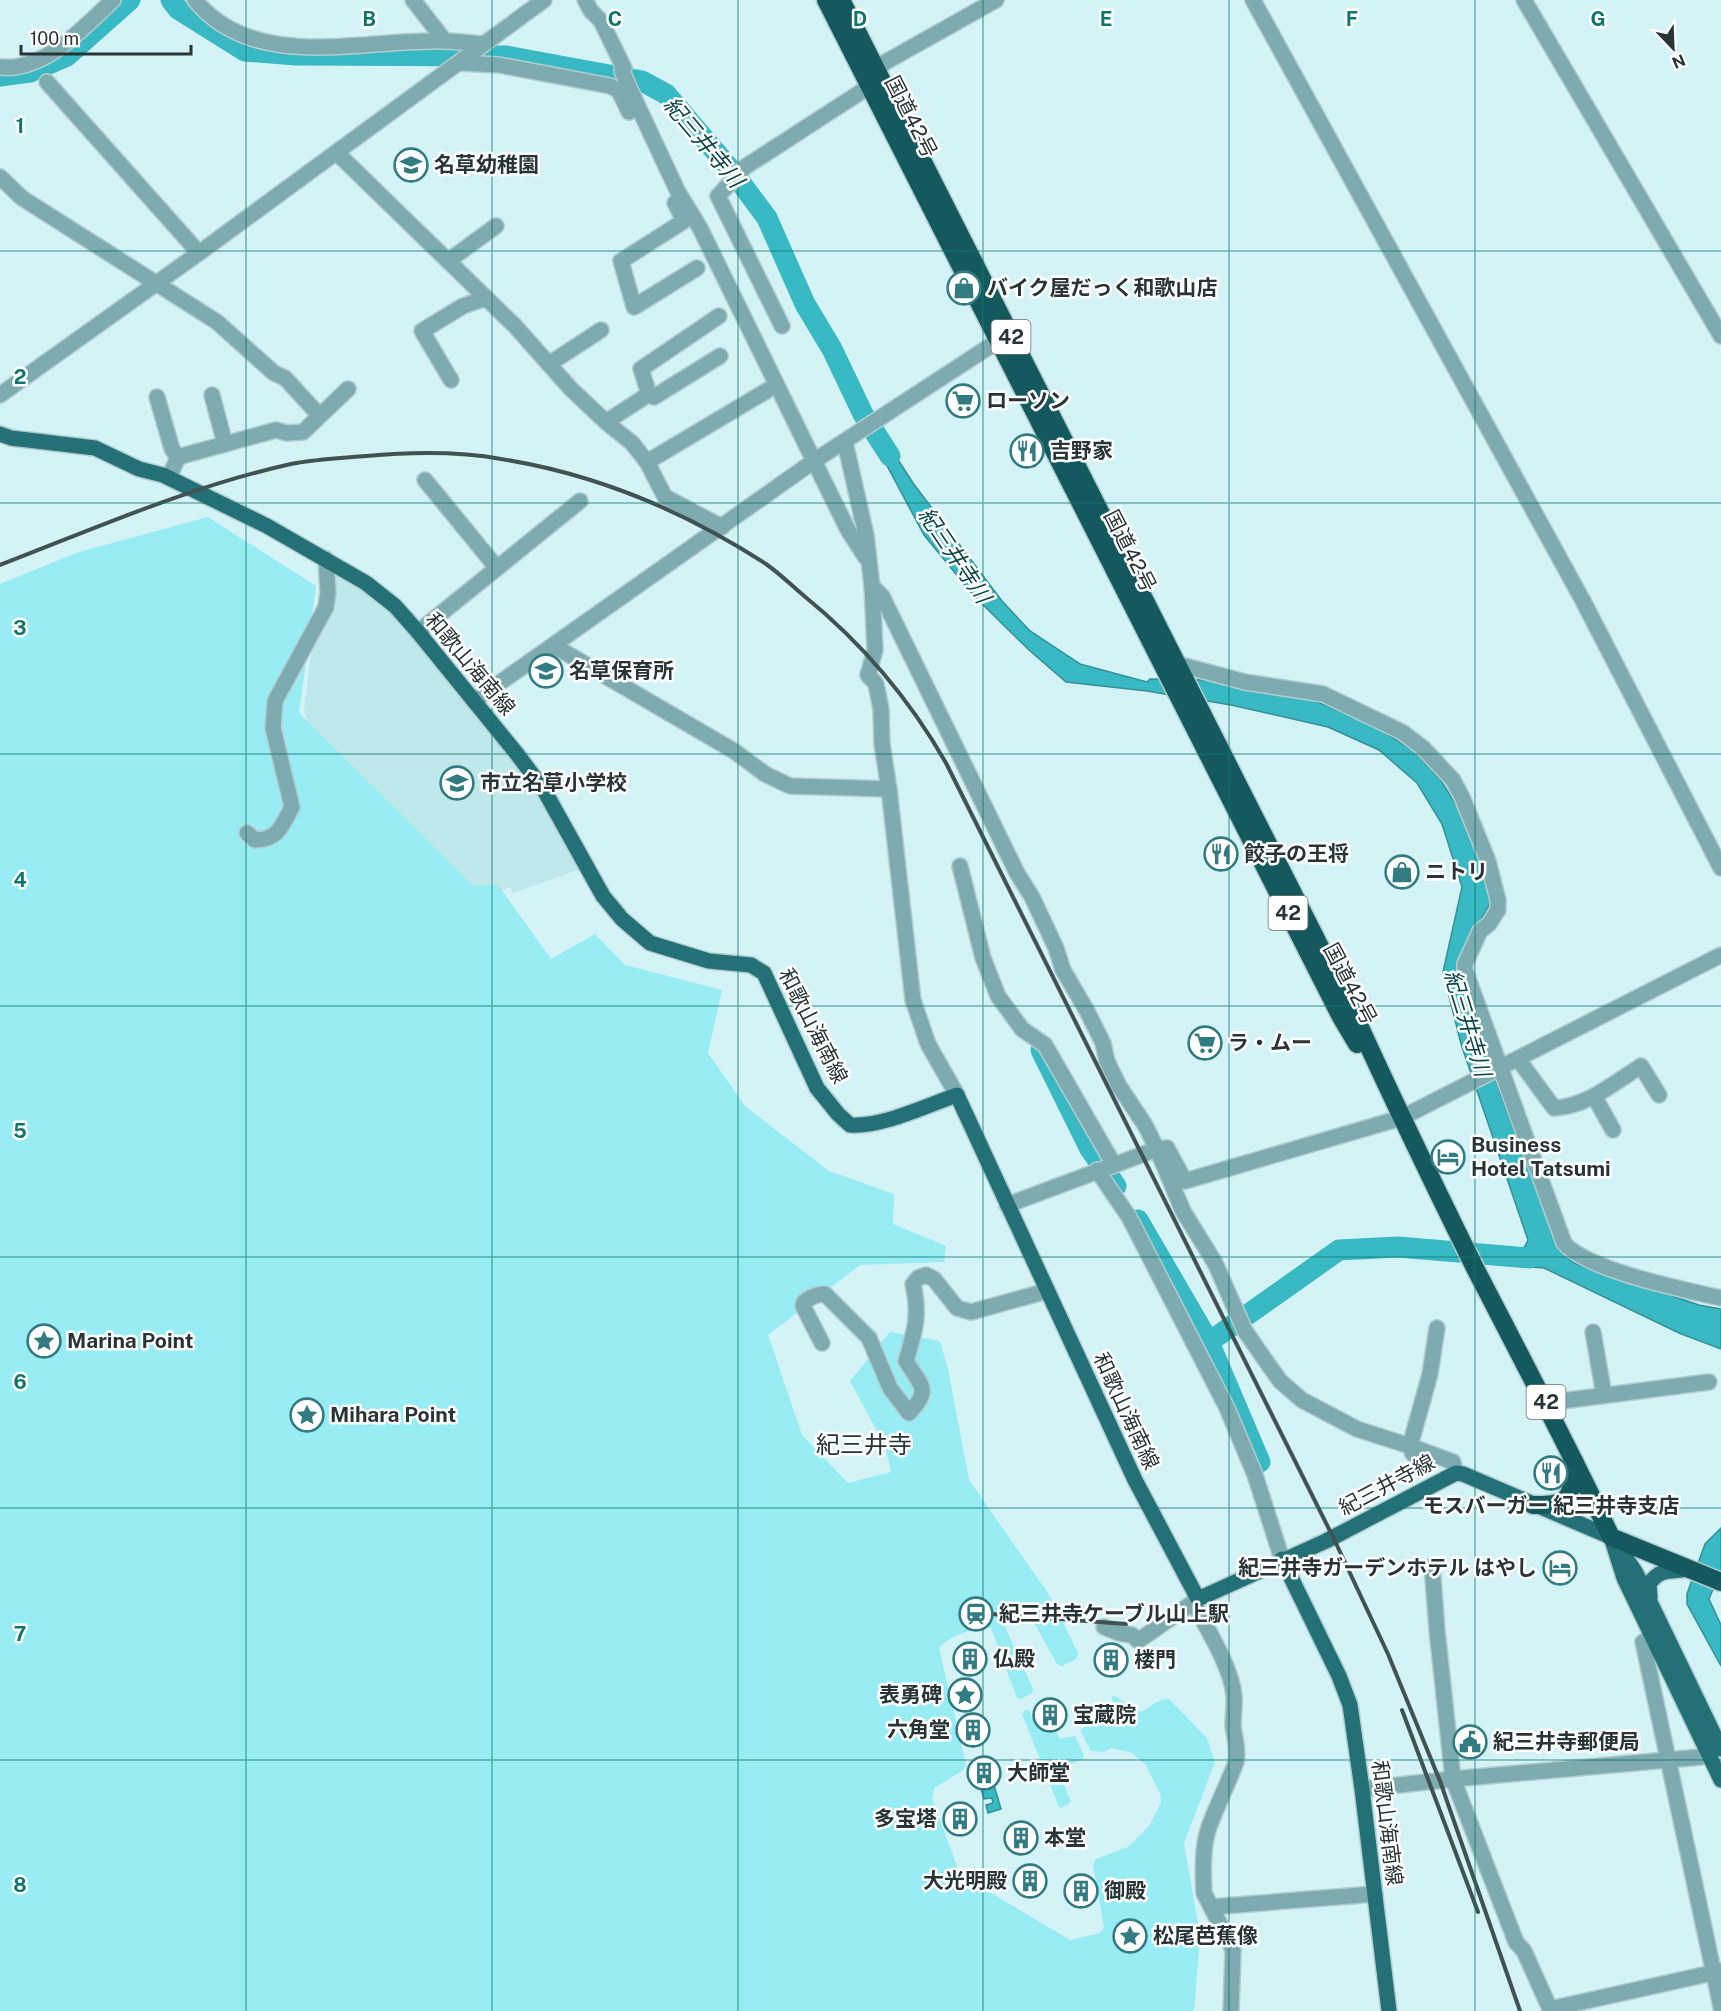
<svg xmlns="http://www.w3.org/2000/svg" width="1721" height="2011" viewBox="0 0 1721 2011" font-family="'Public Sans','Noto Sans JP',sans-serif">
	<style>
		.built { fill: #bfe8eb }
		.green { fill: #98ecf3 }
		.water { fill: #39b9c3; stroke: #349198; stroke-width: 1.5 }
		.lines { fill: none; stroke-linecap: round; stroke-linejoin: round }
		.river { stroke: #39b9c3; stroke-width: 21 }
		.minor-casing { stroke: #b2cdcf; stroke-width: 18 }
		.major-casing { stroke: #b2cdcf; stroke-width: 18 }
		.highway-casing { stroke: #b2cdcf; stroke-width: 21 }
		.minor { stroke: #7eabaf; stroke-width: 15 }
		.major { stroke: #237177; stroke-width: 15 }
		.highway { stroke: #14595e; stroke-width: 18 }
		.rail { stroke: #425152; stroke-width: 4 }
		.grid { fill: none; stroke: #0f766e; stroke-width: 1.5; stroke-opacity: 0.55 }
		.labels { text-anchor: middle; stroke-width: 5; stroke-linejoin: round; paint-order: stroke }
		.shield { fill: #fff; stroke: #687172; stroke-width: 1.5 }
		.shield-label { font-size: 20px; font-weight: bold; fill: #283435 }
		.street-label { font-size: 21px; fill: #283435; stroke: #fff }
		.poi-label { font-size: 21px; font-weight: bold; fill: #283435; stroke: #fff; text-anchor: start }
		.water-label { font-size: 22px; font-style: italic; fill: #0c4549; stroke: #fff }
		.quarter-label { font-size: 24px; fill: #283435; stroke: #fff }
		.grid-label { font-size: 20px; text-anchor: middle; font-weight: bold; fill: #0f766e; stroke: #fff; stroke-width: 5; stroke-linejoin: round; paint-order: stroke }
	</style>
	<rect width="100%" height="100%" fill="#d4f3f6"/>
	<!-- built -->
	<polygon class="built" points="330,571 357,583 395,613 466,704 527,773 583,868 513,893 510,887 487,895 440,868 315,747 304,710 311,652 327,615"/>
	<!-- green -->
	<g class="green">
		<path d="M208 517 316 586 299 713 473 886 498 885 551 959 595 934 625 965 722 990 708 1053 745 1106 829 1171 894 1194 893 1224 946 1246 944 1262 860 1265 768 1335 802 1435 848 1483 891 1472 885 1446 850 1381 890 1332 940 1341 948 1369 969 1480 1050 1596 1078 1653 1076 1659 1062 1666 1057 1664 1028 1612C1019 1611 1008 1615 1003 1622L1033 1689 1032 1693 1021 1699 1017 1698 991 1628C976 1627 948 1636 939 1648L966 1765 962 1771 934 1788 932 1798 959 1872 964 1877 1070 1940 1100 1933 1104 1927 1093 1865 1096 1859 1128 1847 1149 1826 1161 1803 1160 1794 1146 1765 1132 1753 1112 1748 1104 1752 1091 1751 1081 1732 1082 1728 1095 1721 1107 1725 1118 1718 1120 1714 1112 1700V1697L1115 1696 1140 1712C1150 1708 1158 1698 1169 1699L1207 1738 1215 1762 1184 1843 1200 1936 1194 2011H0V584L79 552Z"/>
		<polygon points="1025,1710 1029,1710 1036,1726 1045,1726 1050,1731 1055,1730 1060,1739 1075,1736 1084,1756 1083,1759 1058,1769 1071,1802 1061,1808 1059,1807 1022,1714"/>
	</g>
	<!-- water -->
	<g class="water">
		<polygon points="879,430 913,483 1002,601 1030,631 1080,664 1147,682 1150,679 1208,680 1313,700 1376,727 1414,751 1440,779 1472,830 1491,902 1457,963 1501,1095 1559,1250 1574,1263 1699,1305 1721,1309 1721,1349 1679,1333 1544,1268 1504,1265 1501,1248 1524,1248 1528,1240 1461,1044 1443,972 1462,887 1442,824 1417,783 1379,750 1328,727 1231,705 1147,691 1066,682 1029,650 974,596 924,535 869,432"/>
		<polygon points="1721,1528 1721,1570 1709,1599 1721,1625 1721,1666 1687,1604 1687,1594 1705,1544"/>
		<polygon points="994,1785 1001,1809 988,1813 986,1805 993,1803 992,1798 984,1799 981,1789"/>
	</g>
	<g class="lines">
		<!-- river -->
		<g class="river">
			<polyline points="171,0 178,9 245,51 296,55 506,56 642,81 666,94 732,171 767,218 805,304 832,349 863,414 890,456"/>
			<polyline points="0,76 30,72 67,56 130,0"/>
			<polyline points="1041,1050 1090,1149 1116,1186"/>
			<polyline points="1138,1220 1209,1342 1260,1462"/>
			<polyline points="1209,1342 1339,1250 1398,1247 1530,1258"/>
		</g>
		<defs>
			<g id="minor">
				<path d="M195 0C252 70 356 41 433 41 450 40 467 43 484 44"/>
				<polyline points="413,0 445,41"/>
				<polyline points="585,0 591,11 601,21 624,68 622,71 628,85 678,192 700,228 814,461 848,530 866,558"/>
				<polyline points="1253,0 1582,599 1721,868"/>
				<polyline points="1524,0 1721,336"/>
				<polyline points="460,63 499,65 610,86 619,91 629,112"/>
				<path d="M0 67C44 72 84 27 113 0"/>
				<polyline points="875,68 996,0"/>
				<polyline points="47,82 199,253"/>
				<polyline points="337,153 515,326 571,389 606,422 632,443 647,462 665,497 722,527"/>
				<polyline points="0,177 22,198 217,322 274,373 285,378 319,415"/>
				<polyline points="675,203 684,221 621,261 634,307 697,268"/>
				<polyline points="448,261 496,226"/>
				<polyline points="782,326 718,196 745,167 870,86"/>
				<polyline points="549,364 601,330"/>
				<polyline points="451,380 422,331 463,306 486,298"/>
				<polyline points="649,394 641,369 719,316"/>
				<polyline points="0,395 199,253 544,0"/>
				<polyline points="212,395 225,444"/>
				<polyline points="157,397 172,449 178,457"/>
				<polyline points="606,422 649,394 654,397 720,356"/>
				<polyline points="845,442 866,535 872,586 875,650 868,675 876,684 881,709 882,744 889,789 913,1000 928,1044 957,1095"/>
				<polyline points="647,462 768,390"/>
				<polyline points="169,478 178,457 276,430 287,433 303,432 348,389"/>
				<polyline points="425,480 497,568"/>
				<polyline points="872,586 882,596 1017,873 1032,897 1056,948 1063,970 1087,1011 1103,1043 1107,1061 1119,1086 1145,1125 1157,1149 1183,1211 1215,1263 1245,1331 1280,1381 1302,1400 1357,1429 1410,1446 1453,1462 1456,1473"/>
				<polyline points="418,632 580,501"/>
				<polyline points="554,646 734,751 765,774 790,786 889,789"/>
				<path d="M1170 662 1245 682 1323 694 1402 732 1423 748 1453 780 1462 797 1488 861 1498 900V910L1489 924 1480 931 1465 964V970L1564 1243C1587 1270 1685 1290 1721 1298"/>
				<polyline points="474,701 814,461 1007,335"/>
				<path d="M247 833 255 840C278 840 282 826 292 807L273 728 275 701 326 607 328 592 326 559"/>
				<polyline points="960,866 983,958 998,996 1022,1029 1045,1045 1114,1165"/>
				<path d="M1518 1059 1554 1108C1586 1107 1614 1083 1641 1066L1659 1095"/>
				<polyline points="1594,1096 1613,1130"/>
				<polyline points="1097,1170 1129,1217 1227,1408 1255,1475 1282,1559"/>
				<polyline points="1007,1205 1157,1149 1167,1148 1185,1181 1401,1118 1721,955"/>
				<polyline points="1593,1332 1604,1395"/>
				<path d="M822 1343 803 1306 804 1302C811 1297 816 1294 825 1294L869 1338 890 1388 909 1413C932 1389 921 1386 906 1361 915 1330 920 1316 913 1284L918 1278 926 1275 934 1279 957 1308 971 1312 1047 1291"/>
				<polyline points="1546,1403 1709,1382"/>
				<polyline points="1413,1454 1410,1446 1430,1374 1437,1328"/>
				<polyline points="1432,1566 1437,1630 1453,1779 1516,1942 1524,1951 1550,2009 1721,1971"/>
				<path d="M1193 1602C1206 1627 1232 1668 1234 1696 1235 1706 1233 1715 1233 1725 1234 1738 1239 1748 1236 1762 1228 1784 1217 1805 1209 1827 1202 1847 1203 1872 1204 1893L1233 1950 1231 2011"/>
				<polyline points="1104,1627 1119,1633 1132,1635 1138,1641 1198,1599"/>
				<polyline points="1652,1637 1643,1642 1721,2007"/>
				<polyline points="1362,1789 1453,1779 1701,1757 1720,1748"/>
				<polyline points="1211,1907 1375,1894"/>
			</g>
			<g id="major">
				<path d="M0 434 11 438 95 448 139 469 163 475 267 526 366 583 395 606 418 632 517 754 544 790 603 896 622 919 650 943 709 961 751 965 764 973 817 1088 838 1114 850 1125C883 1127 925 1106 957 1095L1135 1480 1198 1599 1326 1541 1456 1473 1463 1474 1611 1537"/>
				<polyline points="1611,1537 1624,1578 1721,1780"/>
				<polyline points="1620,1549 1636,1573 1721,1749"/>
				<polyline points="1282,1559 1339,1676 1350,1705 1362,1789 1389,2011"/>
				<path d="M1650 1598 1649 1584C1661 1567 1670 1573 1687 1569"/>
			</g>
			<g id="highway">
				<polyline points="826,0 1341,1017 1357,1044"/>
				<path d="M841 0 1353 1012C1392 1098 1433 1183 1475 1268 1521 1357 1568 1446 1611 1537L1721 1582"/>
				<path d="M1533 1505C1572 1506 1572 1496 1574 1461"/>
			</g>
		</defs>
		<!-- minor casing -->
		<use href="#minor" class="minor-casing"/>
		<!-- major casing -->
		<use href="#major" class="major-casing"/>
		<!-- highway casing -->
		<use href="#highway" class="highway-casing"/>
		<!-- minor -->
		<use href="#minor" class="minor"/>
		<!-- major -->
		<use href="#major" class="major"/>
		<!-- highway -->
		<use href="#highway" class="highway"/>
		<!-- rail -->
		<g class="rail">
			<path d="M0 565C96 528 191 486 291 464 316 459 342 458 366 456 411 452 457 451 501 459 596 474 686 512 766 564 779 573 791 585 803 595 861 642 909 698 946 763L1333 1537 1388 1654 1440 1781 1520 2011"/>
			<polyline points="978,1613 1126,1624"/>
			<polyline points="1402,1710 1478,1912"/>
		</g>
	</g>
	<!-- grid -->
	<path class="grid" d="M246 0V2011M492 0V2011M738 0V2011M983 0V2011M1229 0V2011M1475 0V2011M0 251H1721M0 503H1721M0 754H1721M0 1006H1721M0 1257H1721M0 1508H1721M0 1760H1721"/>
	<!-- icons -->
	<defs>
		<symbol id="school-ring" viewBox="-11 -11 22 22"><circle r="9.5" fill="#fff" stroke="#327b80" stroke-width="1.5"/><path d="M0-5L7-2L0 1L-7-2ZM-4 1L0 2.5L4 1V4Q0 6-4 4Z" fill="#327b80"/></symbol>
		<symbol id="shop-ring" viewBox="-11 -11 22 22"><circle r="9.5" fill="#fff" stroke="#327b80" stroke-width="1.5"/><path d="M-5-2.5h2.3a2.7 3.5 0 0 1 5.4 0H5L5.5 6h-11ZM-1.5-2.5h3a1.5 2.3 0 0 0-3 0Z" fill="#327b80"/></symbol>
		<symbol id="supermarket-ring" viewBox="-11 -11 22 22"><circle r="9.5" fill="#fff" stroke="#327b80" stroke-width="1.5"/><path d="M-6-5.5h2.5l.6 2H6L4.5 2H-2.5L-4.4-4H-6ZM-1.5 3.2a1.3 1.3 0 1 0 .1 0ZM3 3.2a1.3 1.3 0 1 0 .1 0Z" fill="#327b80"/></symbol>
		<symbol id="restaurant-ring" viewBox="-11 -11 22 22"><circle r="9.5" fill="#fff" stroke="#327b80" stroke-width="1.5"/><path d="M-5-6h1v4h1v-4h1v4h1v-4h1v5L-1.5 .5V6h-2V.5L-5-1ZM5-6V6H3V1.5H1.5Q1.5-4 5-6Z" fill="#327b80"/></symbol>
		<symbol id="hotel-ring" viewBox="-11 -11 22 22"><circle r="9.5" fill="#fff" stroke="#327b80" stroke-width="1.5"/><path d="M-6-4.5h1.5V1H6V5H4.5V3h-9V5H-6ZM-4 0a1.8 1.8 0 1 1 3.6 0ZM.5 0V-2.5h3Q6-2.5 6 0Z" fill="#327b80"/></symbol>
		<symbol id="sight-ring" viewBox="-11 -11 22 22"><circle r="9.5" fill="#fff" stroke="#327b80" stroke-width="1.5"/><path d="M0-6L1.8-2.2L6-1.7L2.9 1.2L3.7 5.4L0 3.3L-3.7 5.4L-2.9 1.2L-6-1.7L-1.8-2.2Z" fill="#327b80"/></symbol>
		<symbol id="station-ring" viewBox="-11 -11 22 22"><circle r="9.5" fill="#fff" stroke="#327b80" stroke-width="1.5"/><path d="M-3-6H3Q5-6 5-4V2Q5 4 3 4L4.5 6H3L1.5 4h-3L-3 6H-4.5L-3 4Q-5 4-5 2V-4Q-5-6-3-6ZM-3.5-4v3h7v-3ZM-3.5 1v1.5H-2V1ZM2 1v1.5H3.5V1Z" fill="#327b80"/></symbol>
		<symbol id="building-ring" viewBox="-11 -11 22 22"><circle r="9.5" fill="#fff" stroke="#327b80" stroke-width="1.5"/><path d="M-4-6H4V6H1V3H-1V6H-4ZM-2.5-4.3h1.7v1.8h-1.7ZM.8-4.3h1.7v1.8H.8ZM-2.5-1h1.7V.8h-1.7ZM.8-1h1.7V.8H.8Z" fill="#327b80"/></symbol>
		<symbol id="civic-ring" viewBox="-11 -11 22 22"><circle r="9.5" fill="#fff" stroke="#327b80" stroke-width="1.5"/><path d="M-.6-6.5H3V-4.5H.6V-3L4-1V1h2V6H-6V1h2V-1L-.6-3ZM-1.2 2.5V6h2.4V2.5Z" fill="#327b80"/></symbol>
	</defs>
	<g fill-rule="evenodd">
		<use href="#school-ring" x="392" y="146" width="38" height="38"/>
		<use href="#shop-ring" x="945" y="269" width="38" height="38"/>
		<use href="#supermarket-ring" x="944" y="382" width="38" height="38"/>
		<use href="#restaurant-ring" x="1008" y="432" width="38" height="38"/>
		<use href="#school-ring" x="527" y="652" width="38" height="38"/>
		<use href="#school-ring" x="438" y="764" width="38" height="38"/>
		<use href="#restaurant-ring" x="1202" y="835" width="38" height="38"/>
		<use href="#shop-ring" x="1383" y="853" width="38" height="38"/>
		<use href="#supermarket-ring" x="1186" y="1024" width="38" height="38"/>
		<use href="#hotel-ring" x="1429" y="1138" width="38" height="38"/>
		<use href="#sight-ring" x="25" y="1322" width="38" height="38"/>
		<use href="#sight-ring" x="288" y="1396" width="38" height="38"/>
		<use href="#restaurant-ring" x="1532" y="1454" width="38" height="38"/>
		<use href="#hotel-ring" x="1541" y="1549" width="38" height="38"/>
		<use href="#station-ring" x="957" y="1595" width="38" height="38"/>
		<use href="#building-ring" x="951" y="1640" width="38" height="38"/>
		<use href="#building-ring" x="1092" y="1641" width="38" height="38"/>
		<use href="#sight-ring" x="946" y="1676" width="38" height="38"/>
		<use href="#building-ring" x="1031" y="1696" width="38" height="38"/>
		<use href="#building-ring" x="954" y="1711" width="38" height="38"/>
		<use href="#civic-ring" x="1451" y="1723" width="38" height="38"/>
		<use href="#building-ring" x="965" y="1754" width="38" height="38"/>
		<use href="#building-ring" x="941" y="1800" width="38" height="38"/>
		<use href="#building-ring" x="1002" y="1819" width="38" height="38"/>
		<use href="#building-ring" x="1011" y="1862" width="38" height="38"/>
		<use href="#building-ring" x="1062" y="1872" width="38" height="38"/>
		<use href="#sight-ring" x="1111" y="1917" width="38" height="38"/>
	</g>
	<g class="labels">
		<!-- shield labels -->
		<g class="shield">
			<rect x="991.5" y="320" width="39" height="34" rx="4.5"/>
			<rect x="1268.5" y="896" width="39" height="34" rx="4.5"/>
			<rect x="1526.5" y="1385" width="39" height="34" rx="4.5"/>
		</g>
		<g class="shield-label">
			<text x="1011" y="344">42</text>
			<text x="1288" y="920">42</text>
			<text x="1546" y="1409">42</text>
		</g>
		<!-- street labels -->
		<g class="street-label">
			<text transform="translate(911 117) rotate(63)" y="7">国道42号</text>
			<text transform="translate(1130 551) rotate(63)" y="7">国道42号</text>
			<text transform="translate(470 664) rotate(50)" y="7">和歌山海南線</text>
			<text transform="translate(1350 984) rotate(62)" y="7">国道42号</text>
			<text transform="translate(813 1026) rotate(63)" y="7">和歌山海南線</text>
			<text transform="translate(1126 1411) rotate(65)" y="7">和歌山海南線</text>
			<text transform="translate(1387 1485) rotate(-28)" y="7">紀三井寺線</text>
			<text transform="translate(1387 1823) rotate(83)" y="7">和歌山海南線</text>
		</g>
		<!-- poi labels -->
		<g class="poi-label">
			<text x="434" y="172">名草幼稚園</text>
			<text x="987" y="295">バイク屋だっく和歌山店</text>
			<text x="986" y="408">ローソン</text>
			<text x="1050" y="458">吉野家</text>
			<text x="569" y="678">名草保育所</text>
			<text x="480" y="790">市立名草小学校</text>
			<text x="1244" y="861">餃子の王将</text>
			<text x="1425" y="879">ニトリ</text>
			<text x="1228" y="1050">ラ・ムー</text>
			<text x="1471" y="1152">Business<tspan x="1471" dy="24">Hotel Tatsumi</tspan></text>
			<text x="67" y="1348">Marina Point</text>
			<text x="330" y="1422">Mihara Point</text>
			<text x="1551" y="1513" text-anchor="middle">モスバーガー 紀三井寺支店</text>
			<text x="1537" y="1575" text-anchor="end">紀三井寺ガーデンホテル はやし</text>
			<text x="999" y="1621">紀三井寺ケーブル山上駅</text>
			<text x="993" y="1666">仏殿</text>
			<text x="1134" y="1667">楼門</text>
			<text x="942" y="1702" text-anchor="end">表勇碑</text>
			<text x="1073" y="1722">宝蔵院</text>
			<text x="950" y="1737" text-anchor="end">六角堂</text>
			<text x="1493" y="1749">紀三井寺郵便局</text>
			<text x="1007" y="1780">大師堂</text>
			<text x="937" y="1826" text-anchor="end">多宝塔</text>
			<text x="1044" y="1845">本堂</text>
			<text x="1007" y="1888" text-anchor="end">大光明殿</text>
			<text x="1104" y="1898">御殿</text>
			<text x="1153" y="1943">松尾芭蕉像</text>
		</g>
		<!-- water labels -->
		<g class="water-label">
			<text transform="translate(704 142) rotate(50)" y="8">紀三井寺川</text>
			<text transform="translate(955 555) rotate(56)" y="8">紀三井寺川</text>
			<text transform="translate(1468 1023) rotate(73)" y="8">紀三井寺川</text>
		</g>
		<!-- quarter labels -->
		<g class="quarter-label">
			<text x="864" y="1453">紀三井寺</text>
		</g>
	</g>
	<g class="grid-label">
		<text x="369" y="26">B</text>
		<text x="615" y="26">C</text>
		<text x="860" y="26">D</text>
		<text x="1106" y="26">E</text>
		<text x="1352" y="26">F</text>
		<text x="1598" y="26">G</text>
		<text x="20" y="133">1</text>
		<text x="20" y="384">2</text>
		<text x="20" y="635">3</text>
		<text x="20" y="887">4</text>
		<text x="20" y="1138">5</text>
		<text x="20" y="1389">6</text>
		<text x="20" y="1641">7</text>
		<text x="20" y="1892">8</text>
	</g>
	<!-- north arrow -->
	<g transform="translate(1673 48) rotate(157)" stroke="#ffffff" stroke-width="4.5" paint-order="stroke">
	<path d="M0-4.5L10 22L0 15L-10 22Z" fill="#283435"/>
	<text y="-9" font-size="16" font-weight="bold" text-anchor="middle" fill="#283435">N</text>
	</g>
	<!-- scale -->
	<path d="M21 45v9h170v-9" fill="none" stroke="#283435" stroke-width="3"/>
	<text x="30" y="45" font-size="18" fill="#283435" stroke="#ffffff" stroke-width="4.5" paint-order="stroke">100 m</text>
</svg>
